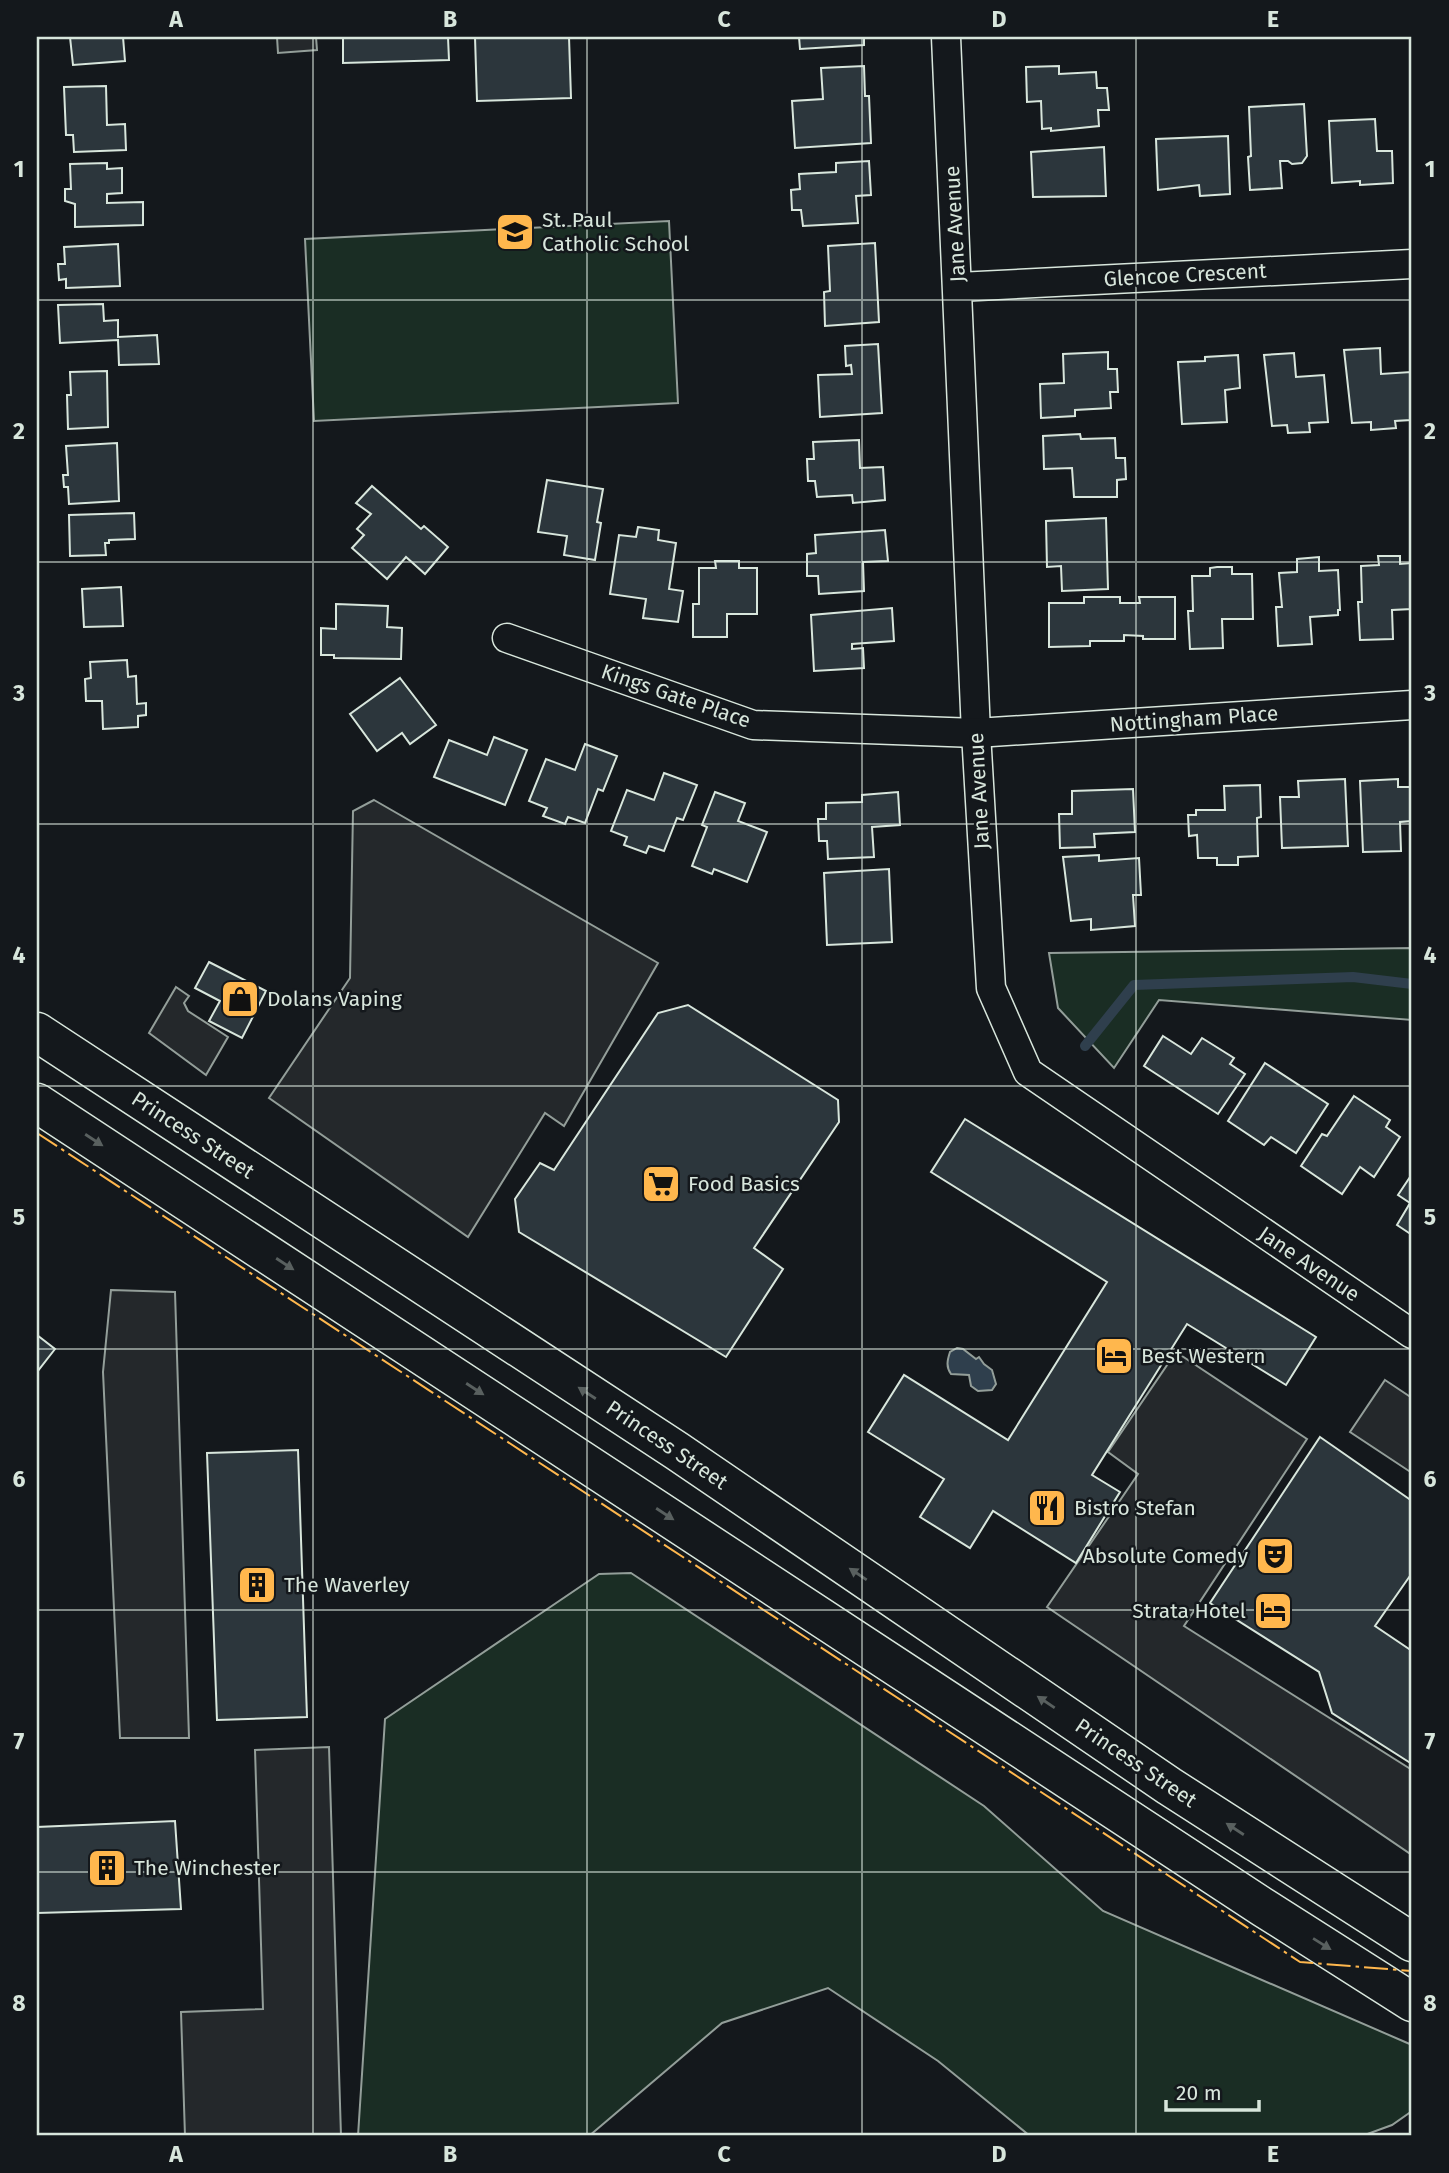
<svg xmlns="http://www.w3.org/2000/svg" width="1449" height="2173" viewBox="0 0 1449 2173" font-family="'Fira Sans',sans-serif">
	<style>
		.green { fill: #1a2d24; stroke: #939e99; stroke-width: 2 }
		.parking { fill: #24282b; stroke: #939e99; stroke-width: 2 }
		.water { fill: #2f3f4d; stroke: #939e99; stroke-width: 2 }
		.lines { fill: none; stroke-linecap: round; stroke-linejoin: round }
		.stream { stroke: #2f3f4d; stroke-width: 10 }
		.building { fill: #2c363c; stroke: #d8e6dc; stroke-width: 2 }
		.minor-casing { stroke: #d8e6dc; stroke-width: 31 }
		.primary-casing { stroke: #d8e6dc; stroke-width: 41 }
		.minor { stroke: #14181c; stroke-width: 28 }
		.primary { stroke: #14181c; stroke-width: 38 }
		.power { stroke: #ffb74d; stroke-width: 2; stroke-dasharray: 24 5 3.5 5; stroke-linecap: butt }
		.oneway { fill: #59605f }
		.grid { fill: none; stroke: #d8e6dc; stroke-width: 2; stroke-opacity: 0.55 }
		.labels { text-anchor: middle; stroke-width: 5; stroke-linejoin: round; paint-order: stroke }
		.poi-label { font-size: 21px; fill: #d8e6dc; stroke: #14181c; text-anchor: start }
		.street-label { font-size: 21px; fill: #d8e6dc; stroke: #14181c }
		.neatline { fill: none; stroke: #d8e6dc; stroke-width: 2.5 }
		.grid-label { font-size: 23px; text-anchor: middle; font-weight: bold; fill: #d8e6dc }
	</style>
	<rect width="100%" height="100%" fill="#14181c"/>
	<!-- green -->
	<g class="green">
		<polygon points="669,221 678,403 314,421 305,239"/>
		<polygon points="1412,948 1412,1020 1159,1000 1114,1068 1058,1008 1049,953"/>
		<polygon points="631,1573 984,1806 1103,1911 1412,2045 1412,2111 1392,2125 1362,2136 1030,2136 938,2061 828,1988 722,2023 589,2136 358,2136 385,1719 599,1574"/>
	</g>
	<!-- parking -->
	<g class="parking">
		<polygon points="277,37 316,37 317,50 278,53"/>
		<polygon points="374,800 658,963 564,1126 545,1113 468,1237 269,1098 350,978 353,811"/>
		<polygon points="176,987 189,996 184,1003 188,1011 228,1037 206,1075 149,1033"/>
		<polygon points="111,1290 175,1292 189,1738 120,1738 103,1372"/>
		<polygon points="1176,1352 1307,1439 1184,1626 1412,1770 1412,1855 1047,1607 1138,1474 1108,1452"/>
		<polygon points="1385,1380 1412,1398 1412,1473 1350,1432"/>
		<polygon points="329,1747 341,2136 185,2136 181,2012 263,2009 255,1750"/>
	</g>
	<!-- water -->
	<path class="water" d="M957 1348 963 1349 976 1359 979 1357 984 1364 992 1370 996 1384 992 1390 978 1391 971 1386 969 1375 951 1374C946 1367 947 1361 950 1352Z"/>
	<g class="lines">
		<!-- stream -->
		<polyline class="stream" points="1085,1046 1134,985 1353,977 1412,984"/>
	</g>
	<!-- building -->
	<g class="building">
		<polygon points="70,37 123,37 125,61 73,65"/>
		<polygon points="343,37 448,37 449,60 343,63"/>
		<polygon points="475,37 569,37 571,98 477,101"/>
		<polygon points="799,37 864,37 864,45 800,49"/>
		<polygon points="864,66 865,96 869,96 871,143 795,148 792,101 823,99 821,68"/>
		<polygon points="1059,66 1059,74 1096,72 1097,88 1107,88 1109,110 1098,110 1099,126 1051,131 1051,128 1042,129 1041,101 1027,102 1026,67"/>
		<polygon points="106,86 107,125 125,124 126,150 74,152 73,135 66,135 64,87"/>
		<polygon points="1304,104 1307,156 1302,163 1292,164 1288,161 1280,161 1282,188 1250,190 1248,157 1251,156 1249,107"/>
		<polygon points="1375,119 1377,151 1392,151 1393,183 1360,185 1360,181 1332,183 1329,121"/>
		<polygon points="1228,136 1230,194 1200,196 1199,185 1158,190 1156,139"/>
		<polygon points="1104,147 1106,196 1033,197 1031,152"/>
		<polygon points="869,161 871,195 856,196 858,223 803,226 801,210 792,210 791,190 800,189 799,174 836,172 836,163"/>
		<polygon points="107,163 107,169 122,168 122,193 107,194 107,203 143,202 143,225 75,227 75,204 65,201 65,189 71,189 70,164"/>
		<polygon points="875,243 879,322 825,326 824,292 830,291 828,246"/>
		<polygon points="118,244 120,286 66,288 66,279 59,280 58,264 65,264 64,247"/>
		<polygon points="103,304 104,321 118,320 118,337 157,335 159,364 119,365 118,340 60,343 58,305"/>
		<polygon points="878,344 882,413 820,417 818,375 852,374 851,365 846,366 845,346"/>
		<polygon points="1380,348 1381,374 1411,372 1412,415 1411,420 1395,421 1396,428 1371,430 1371,422 1352,423 1344,350"/>
		<polygon points="1108,352 1108,369 1117,369 1118,392 1110,392 1111,408 1075,410 1075,416 1041,418 1040,384 1064,383 1063,354"/>
		<polygon points="1294,353 1296,377 1324,375 1328,422 1309,423 1310,432 1288,433 1287,425 1272,426 1264,355"/>
		<polygon points="1238,355 1240,388 1225,390 1227,422 1182,424 1178,362 1205,361 1205,357"/>
		<polygon points="107,371 108,427 68,429 67,395 71,395 70,372"/>
		<polygon points="1080,434 1081,439 1115,438 1116,458 1125,458 1126,479 1117,480 1117,497 1074,497 1072,468 1044,469 1043,436"/>
		<polygon points="859,440 860,468 883,467 885,500 853,503 852,495 817,497 815,481 808,481 807,459 814,459 813,442"/>
		<polygon points="117,443 119,501 69,504 68,487 64,487 63,475 68,475 66,446"/>
		<polygon points="547,480 603,489 597,522 601,523 595,560 564,555 567,536 538,532"/>
		<polygon points="372,486 421,529 424,526 448,547 425,574 406,557 387,579 352,548 364,535 357,529 371,514 356,503"/>
		<polygon points="134,513 135,539 109,540 109,543 105,543 106,555 70,556 69,515"/>
		<polygon points="1106,518 1108,589 1062,591 1061,566 1047,567 1046,521"/>
		<polygon points="638,527 659,530 658,540 676,543 669,589 683,591 678,622 643,618 646,599 610,594 619,535 636,537"/>
		<polygon points="885,530 888,561 863,562 864,591 819,594 818,576 807,576 807,554 816,553 815,535"/>
		<polygon points="1378,556 1400,556 1400,564 1412,563 1412,609 1392,610 1393,639 1360,640 1358,602 1362,602 1361,566 1379,565"/>
		<polygon points="1319,557 1319,571 1338,570 1340,610 1338,610 1338,615 1310,617 1312,644 1278,646 1276,607 1282,607 1279,573 1297,572 1297,559"/>
		<polygon points="715,561 739,561 739,568 757,568 757,614 727,614 727,637 693,637 693,604 699,604 699,568 716,568"/>
		<polygon points="1217,567 1232,567 1232,574 1252,574 1253,619 1222,619 1223,648 1190,649 1188,611 1193,611 1192,576 1210,576 1210,568"/>
		<polygon points="121,587 123,626 84,627 82,589"/>
		<polygon points="1084,597 1120,597 1120,603 1140,603 1139,597 1175,597 1175,639 1143,639 1143,636 1124,635 1124,641 1090,641 1090,646 1049,647 1049,603 1084,603"/>
		<polygon points="336,604 388,606 387,627 402,628 401,659 334,658 334,655 321,655 321,628 336,629"/>
		<polygon points="892,608 894,641 852,644 852,649 863,648 864,668 814,671 811,615"/>
		<polygon points="127,660 128,677 136,676 137,704 146,703 146,715 138,716 138,727 103,729 102,701 86,701 85,679 91,678 90,662"/>
		<polygon points="400,678 436,725 410,744 402,733 377,751 350,714"/>
		<polygon points="494,737 527,750 505,805 434,777 449,740 487,755"/>
		<polygon points="585,744 617,756 603,791 598,789 585,823 568,817 565,824 543,816 547,808 529,801 546,759 575,770"/>
		<polygon points="664,773 697,785 683,820 677,818 664,851 649,846 646,853 624,845 627,837 611,831 627,790 654,800"/>
		<polygon points="1345,779 1348,846 1282,848 1280,797 1299,797 1298,781"/>
		<polygon points="1398,779 1398,787 1412,787 1412,821 1400,822 1401,851 1363,852 1360,781"/>
		<polygon points="1260,785 1261,817 1257,818 1258,856 1238,857 1238,865 1217,865 1217,858 1198,858 1197,835 1189,836 1188,815 1196,815 1196,810 1225,810 1224,786"/>
		<polygon points="1133,789 1135,832 1094,834 1095,847 1060,848 1059,814 1072,814 1072,791"/>
		<polygon points="715,792 745,803 738,821 767,832 747,882 714,869 712,874 692,866 707,827 702,825"/>
		<polygon points="898,792 900,825 872,827 874,857 828,859 827,841 819,841 818,819 826,819 826,803 862,802 862,795"/>
		<polygon points="1099,855 1099,861 1139,858 1141,895 1133,895 1135,926 1091,930 1091,919 1071,921 1063,857"/>
		<polygon points="889,869 892,942 827,945 824,873"/>
		<polygon points="209,962 266,991 242,1038 209,1021 220,1001 195,988"/>
		<polygon points="688,1005 838,1100 839,1122 754,1248 783,1269 726,1357 519,1232 515,1199 540,1163 554,1170 658,1013"/>
		<polygon points="1163,1036 1191,1054 1202,1038 1234,1058 1230,1064 1245,1074 1218,1114 1144,1066"/>
		<polygon points="1265,1063 1328,1104 1296,1153 1271,1137 1264,1145 1228,1121"/>
		<polygon points="1354,1096 1390,1120 1386,1127 1400,1137 1374,1177 1360,1167 1342,1194 1301,1166 1322,1134 1327,1136"/>
		<polygon points="965,1119 1316,1337 1286,1385 1187,1324 1092,1475 1120,1492 1076,1563 993,1511 970,1548 920,1517 944,1479 868,1432 904,1375 1008,1440 1107,1282 931,1172"/>
		<polygon points="1412,1174 1412,1235 1397,1225 1410,1203 1398,1195"/>
		<polygon points="37,1335 55,1349 37,1372"/>
		<polygon points="1320,1437 1412,1501 1412,1573 1375,1626 1412,1651 1412,1764 1332,1713 1319,1672 1210,1603"/>
		<polygon points="298,1450 307,1717 217,1720 207,1453"/>
		<polygon points="175,1821 181,1909 37,1913 37,1827"/>
	</g>
	<g class="lines">
		<defs>
			<g id="minor">
				<polyline points="946,37 976,733 991,988 1028,1072 1412,1334"/>
				<polyline points="958,287 1412,264"/>
				<polyline points="507,638 753,725 976,733 1412,705"/>
			</g>
			<g id="primary">
				<polyline points="37,1032 677,1451 1169,1786 1412,1942"/>
				<polyline points="37,1103 1264,1908 1412,2002"/>
			</g>
		</defs>
		<!-- minor casing -->
		<use href="#minor" class="minor-casing"/>
		<!-- primary casing -->
		<use href="#primary" class="primary-casing"/>
		<!-- minor -->
		<use href="#minor" class="minor"/>
		<!-- primary -->
		<use href="#primary" class="primary"/>
		<!-- power -->
		<polyline class="power" points="37,1133 1300,1962 1412,1971"/>
	</g>
	<!-- one-way arrows -->
	<defs><path id="oneway-solid" d="M-6-.8H1V-3.2L6.5 0L1 3.2V.8H-6Z" transform="scale(1.75)"/></defs>
	<g class="oneway">
		<use href="#oneway-solid" transform="translate(94 1140) rotate(33)"/>
		<use href="#oneway-solid" transform="translate(285 1264) rotate(33)"/>
		<use href="#oneway-solid" transform="translate(475 1389) rotate(33)"/>
		<use href="#oneway-solid" transform="translate(587 1393) rotate(-147)"/>
		<use href="#oneway-solid" transform="translate(665 1514) rotate(33)"/>
		<use href="#oneway-solid" transform="translate(858 1574) rotate(-146)"/>
		<use href="#oneway-solid" transform="translate(1046 1702) rotate(-146)"/>
		<use href="#oneway-solid" transform="translate(1235 1829) rotate(-147)"/>
		<use href="#oneway-solid" transform="translate(1322 1944) rotate(32)"/>
	</g>
	<!-- grid -->
	<path class="grid" d="M313 37V2136M587 37V2136M862 37V2136M1136 37V2136M37 300H1412M37 562H1412M37 824H1412M37 1086H1412M37 1349H1412M37 1610H1412M37 1872H1412"/>
	<!-- icons -->
	<defs>
		<symbol id="school-square" viewBox="-11 -11 22 22"><rect x="-9" y="-9" width="18" height="18" rx="4" fill="#ffb74d" stroke="#14181c"/><path d="M0-5L7-2L0 1L-7-2ZM-4 1L0 2.5L4 1V4Q0 6-4 4Z" fill="#111"/></symbol>
		<symbol id="shop-square" viewBox="-11 -11 22 22"><rect x="-9" y="-9" width="18" height="18" rx="4" fill="#ffb74d" stroke="#14181c"/><path d="M-5-2.5h2.3a2.7 3.5 0 0 1 5.4 0H5L5.5 6h-11ZM-1.5-2.5h3a1.5 2.3 0 0 0-3 0Z" fill="#111"/></symbol>
		<symbol id="supermarket-square" viewBox="-11 -11 22 22"><rect x="-9" y="-9" width="18" height="18" rx="4" fill="#ffb74d" stroke="#14181c"/><path d="M-6-5.5h2.5l.6 2H6L4.5 2H-2.5L-4.4-4H-6ZM-1.5 3.2a1.3 1.3 0 1 0 .1 0ZM3 3.2a1.3 1.3 0 1 0 .1 0Z" fill="#111"/></symbol>
		<symbol id="hotel-square" viewBox="-11 -11 22 22"><rect x="-9" y="-9" width="18" height="18" rx="4" fill="#ffb74d" stroke="#14181c"/><path d="M-6-4.5h1.5V1H6V5H4.5V3h-9V5H-6ZM-4 0a1.8 1.8 0 1 1 3.6 0ZM.5 0V-2.5h3Q6-2.5 6 0Z" fill="#111"/></symbol>
		<symbol id="restaurant-square" viewBox="-11 -11 22 22"><rect x="-9" y="-9" width="18" height="18" rx="4" fill="#ffb74d" stroke="#14181c"/><path d="M-5-6h1v4h1v-4h1v4h1v-4h1v5L-1.5 .5V6h-2V.5L-5-1ZM5-6V6H3V1.5H1.5Q1.5-4 5-6Z" fill="#111"/></symbol>
		<symbol id="theatre-square" viewBox="-11 -11 22 22"><rect x="-9" y="-9" width="18" height="18" rx="4" fill="#ffb74d" stroke="#14181c"/><path d="M-5-5.5Q0-4 5-5.5V0Q5 5 0 6Q-5 5-5 0ZM-3.3-2.5H-1v1.5H-3.3ZM1-2.5H3.3v1.5H1ZM-2.8 1Q0 5.5 2.8 1Z" fill="#111"/></symbol>
		<symbol id="building-square" viewBox="-11 -11 22 22"><rect x="-9" y="-9" width="18" height="18" rx="4" fill="#ffb74d" stroke="#14181c"/><path d="M-4-6H4V6H1V3H-1V6H-4ZM-2.5-4.3h1.7v1.8h-1.7ZM.8-4.3h1.7v1.8H.8ZM-2.5-1h1.7V.8h-1.7ZM.8-1h1.7V.8H.8Z" fill="#111"/></symbol>
	</defs>
	<g fill-rule="evenodd">
		<use href="#school-square" x="493" y="210" width="44" height="44"/>
		<use href="#shop-square" x="218" y="977" width="44" height="44"/>
		<use href="#supermarket-square" x="639" y="1162" width="44" height="44"/>
		<use href="#hotel-square" x="1092" y="1334" width="44" height="44"/>
		<use href="#restaurant-square" x="1025" y="1486" width="44" height="44"/>
		<use href="#theatre-square" x="1253" y="1534" width="44" height="44"/>
		<use href="#building-square" x="235" y="1563" width="44" height="44"/>
		<use href="#hotel-square" x="1251" y="1589" width="44" height="44"/>
		<use href="#building-square" x="85" y="1846" width="44" height="44"/>
	</g>
	<g class="labels">
		<!-- poi labels -->
		<g class="poi-label">
			<text x="542" y="227">St. Paul<tspan x="542" dy="24">Catholic School</tspan></text>
			<text x="267" y="1006">Dolans Vaping</text>
			<text x="688" y="1191">Food Basics</text>
			<text x="1141" y="1363">Best Western</text>
			<text x="1074" y="1515">Bistro Stefan</text>
			<text x="1248" y="1563" text-anchor="end">Absolute Comedy</text>
			<text x="284" y="1592">The Waverley</text>
			<text x="1246" y="1618" text-anchor="end">Strata Hotel</text>
			<text x="134" y="1875">The Winchester</text>
		</g>
		<!-- street labels -->
		<g class="street-label">
			<text transform="translate(955 224) rotate(-93)" y="7">Jane Avenue</text>
			<text transform="translate(1185 275) rotate(-3)" y="7">Glencoe Crescent</text>
			<text transform="translate(676 696) rotate(19)" y="7">Kings Gate Place</text>
			<text transform="translate(1194 719) rotate(-4)" y="7">Nottingham Place</text>
			<text transform="translate(979 791) rotate(-93)" y="7">Jane Avenue</text>
			<text transform="translate(193 1135) rotate(33)" y="7">Princess Street</text>
			<text transform="translate(1309 1264) rotate(34)" y="7">Jane Avenue</text>
			<text transform="translate(667 1445) rotate(34)" y="7">Princess Street</text>
			<text transform="translate(1136 1763) rotate(34)" y="7">Princess Street</text>
		</g>
	</g>
	<!-- border -->
	<rect width="1449" height="2173" fill="none" stroke="#14181c" stroke-width="77"/>
	<!-- scale -->
	<path d="M1166 2100v10h93v-10" fill="none" stroke="#d8e6dc" stroke-width="3.5"/>
	<text x="1176" y="2100" font-size="21" fill="#d8e6dc" stroke="#14181c" stroke-width="5" paint-order="stroke">20 m</text>
	<rect x="38" y="38" width="1372" height="2096" class="neatline"/>
	<g class="grid-label">
		<text x="176" y="27">A</text>
		<text x="450" y="27">B</text>
		<text x="724" y="27">C</text>
		<text x="999" y="27">D</text>
		<text x="1273" y="27">E</text>
		<text x="19" y="177">1</text>
		<text x="1430" y="177">1</text>
		<text x="19" y="439">2</text>
		<text x="1430" y="439">2</text>
		<text x="19" y="701">3</text>
		<text x="1430" y="701">3</text>
		<text x="19" y="963">4</text>
		<text x="1430" y="963">4</text>
		<text x="19" y="1225">5</text>
		<text x="1430" y="1225">5</text>
		<text x="19" y="1487">6</text>
		<text x="1430" y="1487">6</text>
		<text x="19" y="1749">7</text>
		<text x="1430" y="1749">7</text>
		<text x="19" y="2011">8</text>
		<text x="1430" y="2011">8</text>
		<text x="176" y="2162">A</text>
		<text x="450" y="2162">B</text>
		<text x="724" y="2162">C</text>
		<text x="999" y="2162">D</text>
		<text x="1273" y="2162">E</text>
	</g>
</svg>
